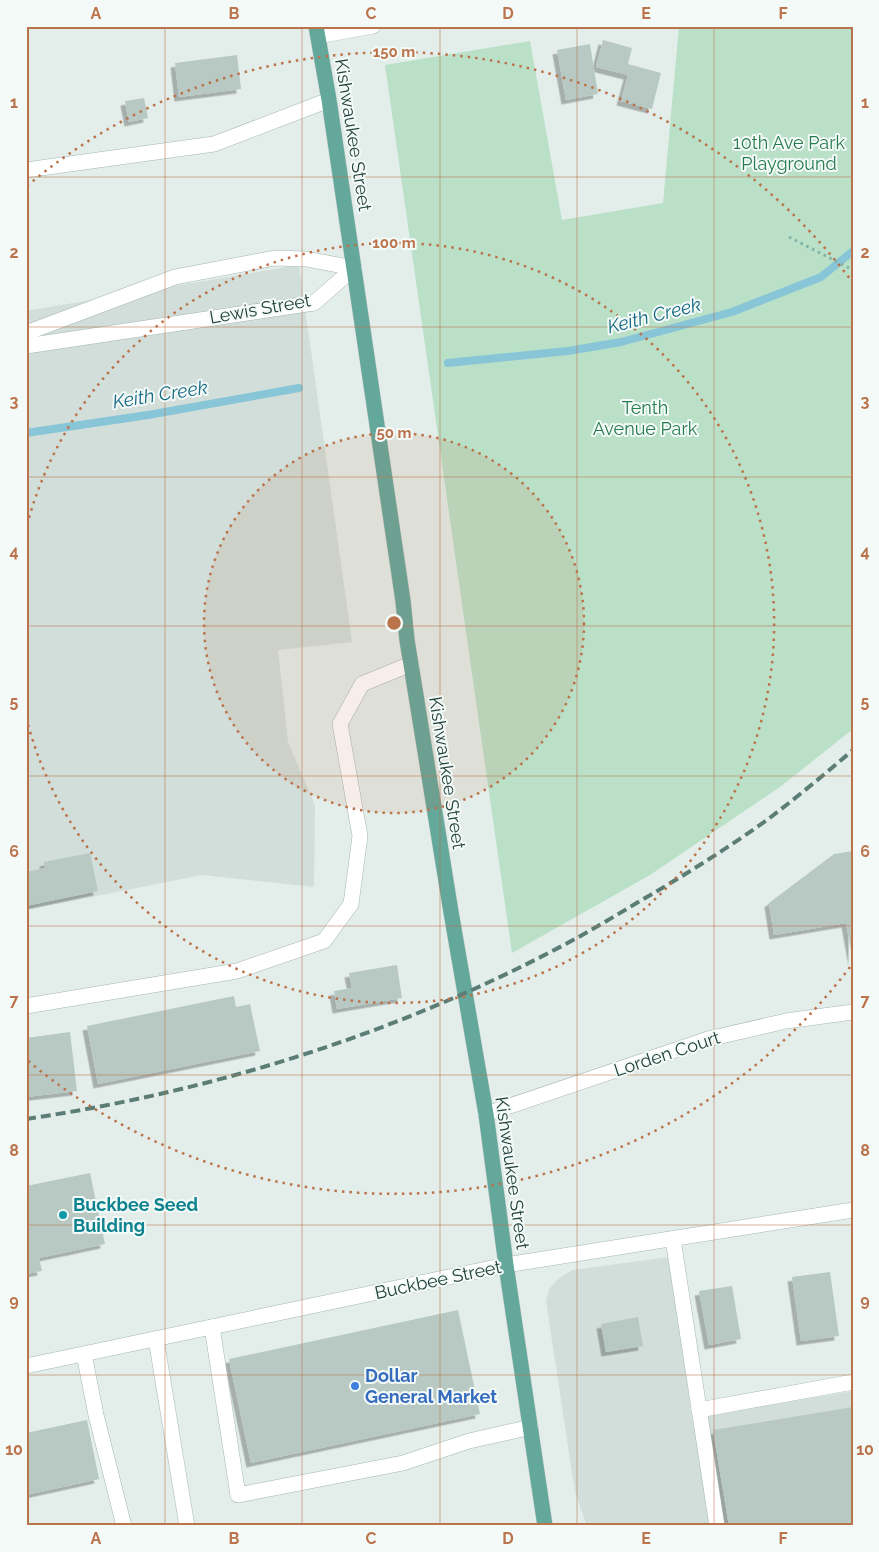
<svg xmlns="http://www.w3.org/2000/svg" width="879" height="1552" viewBox="0 0 879 1552" font-family="Raleway,sans-serif">
	<style>
		.built { fill: #d1ded9 }
		.green { fill: #bae1c8 }
		.lines { fill: none; stroke-linecap: round; stroke-linejoin: round }
		.stream { stroke: #87c5d7; stroke-width: 8 }
		.building { fill: #b8c9c3; filter: url(#shadow) }
		.minor-casing { stroke: #a5b7b2; stroke-width: 16 }
		.major-casing { stroke: #c1cac8; stroke-width: 16 }
		.path { stroke: #81b4a8; stroke-width: 3; stroke-dasharray: 2.5 4; stroke-linecap: butt }
		.minor { stroke: #fff; stroke-width: 15 }
		.major { stroke: #64a79b; stroke-width: 15 }
		.rail { stroke: #5c7d76; stroke-width: 4; stroke-dasharray: 10 5; stroke-linecap: butt }
		.grid { fill: none; stroke: #bb734b; stroke-width: 1; stroke-opacity: 0.55 }
		.ring { fill: none; stroke: #bb734b; stroke-width: 2.5; stroke-dasharray: 2.5 5 }
		.culture-dot { fill: #0f9aa8; stroke: #f4faf8; stroke-width: 2 }
		.shop-dot { fill: #3f7fe0; stroke: #f4faf8; stroke-width: 2 }
		.labels { text-anchor: middle; stroke-width: 4; stroke-linejoin: round; paint-order: stroke }
		.street-label { font-size: 18px; fill: #21413b; stroke: #f4faf8 }
		.park-label { font-size: 18px; fill: #277c4e; stroke: #f4faf8 }
		.culture-label { font-size: 18px; font-weight: bold; fill: #0d838f; stroke: #f4faf8; text-anchor: start }
		.shop-label { font-size: 18px; font-weight: bold; fill: #366cbe; stroke: #f4faf8; text-anchor: start }
		.water-label { font-size: 19px; font-style: italic; fill: #156983; stroke: #f4faf8 }
		.centre { fill: #bb734b; stroke: #f4faf8; stroke-width: 2.5 }
		.ring-label { font-size: 15px; text-anchor: middle; font-weight: bold; fill: #bb734b; stroke: #f4faf8; stroke-width: 4; stroke-linejoin: round; paint-order: stroke }
		.neatline { fill: none; stroke: #bb734b; stroke-width: 2 }
		.grid-label { font-size: 16px; text-anchor: middle; font-weight: bold; fill: #bb734b }
	</style>
	<defs>
		<filter id="shadow"><feDropShadow dx="-4.5" dy="4.5" stdDeviation="0" flood-color="#0004"/></filter>
	</defs>
	<rect width="100%" height="100%" fill="#e3eeea"/>
	<!-- built -->
	<g class="built">
		<polygon points="299,265 352,642 278,650 288,742 315,805 314,887 202,875 26,910 26,311"/>
		<polygon points="669,1257 692,1419 853,1391 853,1526 587,1526 575,1492 546,1301 549,1289 558,1279 572,1270"/>
	</g>
	<!-- green -->
	<polygon class="green" points="679,26 853,26 853,729 780,787 650,875 512,953 385,65 530,41 562,220 663,203"/>
	<g class="lines">
		<!-- stream -->
		<g class="stream">
			<polyline points="448,363 568,351 621,342 732,312 821,277 853,251"/>
			<polyline points="26,433 148,415 299,388"/>
		</g>
	</g>
	<!-- building -->
	<g class="building">
		<polygon points="603,40 632,48 628,64 661,73 652,109 621,101 628,75 596,67"/>
		<polygon points="590,44 598,94 566,100 557,50"/>
		<polygon points="237,55 241,89 179,97 175,63"/>
		<polygon points="144,98 148,118 129,122 125,101"/>
		<polygon points="853,851 853,961 846,923 774,935 769,903 834,854"/>
		<polygon points="90,853 98,891 26,906 26,872 45,868 44,862"/>
		<polygon points="397,965 402,998 337,1009 334,991 352,988 349,973"/>
		<polygon points="234,996 236,1007 250,1004 260,1051 98,1084 87,1026"/>
		<polygon points="70,1032 77,1091 26,1097 26,1038"/>
		<polygon points="90,1173 105,1244 39,1258 42,1271 26,1274 26,1186"/>
		<polygon points="830,1272 839,1336 801,1341 792,1277"/>
		<polygon points="732,1286 741,1339 709,1345 699,1291"/>
		<polygon points="458,1310 480,1414 251,1463 229,1359"/>
		<polygon points="638,1317 643,1346 606,1352 601,1324"/>
		<polygon points="853,1407 853,1522 829,1526 729,1526 713,1430"/>
		<polygon points="87,1420 99,1479 26,1495 26,1433"/>
	</g>
	<g class="lines">
		<defs>
			<g id="minor">
				<polyline points="318,36 373,26"/>
				<polyline points="26,170 214,144 329,100"/>
				<polyline points="26,333 175,277 275,258 306,259 354,268"/>
				<polyline points="26,346 314,303 354,268"/>
				<polyline points="26,1006 237,971 324,941 351,904 360,836 340,724 362,684 411,664"/>
				<polyline points="486,1114 708,1039 786,1021 853,1012"/>
				<polyline points="673,1239 717,1526"/>
				<polyline points="212,1327 238,1495 403,1463 469,1441 531,1427"/>
				<polyline points="156,1339 187,1526"/>
				<polyline points="84,1354 96,1415 124,1526"/>
				<polyline points="26,1366 506,1265 853,1210"/>
				<polyline points="699,1410 853,1382"/>
			</g>
			<polyline id="major" points="316,26 329,100 403,601 407,640 451,912 486,1114 506,1265 545,1526"/>
		</defs>
		<!-- minor casing -->
		<use href="#minor" class="minor-casing"/>
		<!-- major casing -->
		<use href="#major" class="major-casing"/>
		<!-- path -->
		<polyline class="path" points="789,237 853,270"/>
		<!-- minor -->
		<use href="#minor" class="minor"/>
		<!-- major -->
		<use href="#major" class="major"/>
		<!-- rail -->
		<path class="rail" d="M26 1119C217 1091 405 1031 575 939 595 928 615 916 635 904 680 878 725 850 767 820 796 798 825 774 853 750"/>
	</g>
	<!-- grid -->
	<path class="grid" d="M165 26V1526M302 26V1526M440 26V1526M577 26V1526M714 26V1526M26 177H853M26 327H853M26 477H853M26 626H853M26 776H853M26 926H853M26 1075H853M26 1225H853M26 1375H853"/>
	<!-- distance rings -->
	<circle cx="394" cy="623" r="190" fill="#bb734b" fill-opacity=".12"/>
	<g class="ring">
		<circle cx="394" cy="623" r="190"/>
		<path d="M27 525A380 380 0 1 1 27 721"/>
		<path d="M850 967A571 571 0 0 1 27 1060M27 186A571 571 0 0 1 850 279"/>
	</g>
	<!-- markers -->
	<circle class="culture-dot" cx="63" cy="1215" r="5"/>
	<circle class="shop-dot" cx="355" cy="1386" r="5"/>
	<g class="labels">
		<!-- street labels -->
		<g class="street-label">
			<text transform="translate(353 135) rotate(81)" y="6">Kishwaukee Street</text>
			<text transform="translate(260 309) rotate(-10)" y="6">Lewis Street</text>
			<text transform="translate(447 773) rotate(81)" y="6">Kishwaukee Street</text>
			<text transform="translate(667 1054) rotate(-18)" y="6">Lorden Court</text>
			<text transform="translate(512 1173) rotate(82)" y="6">Kishwaukee Street</text>
			<text transform="translate(438 1280) rotate(-12)" y="6">Buckbee Street</text>
		</g>
		<!-- park labels -->
		<g class="park-label">
			<text x="789" y="149">10th Ave Park<tspan x="789" dy="21">Playground</tspan></text>
			<text x="645" y="414">Tenth<tspan x="645" dy="21">Avenue Park</tspan></text>
		</g>
		<!-- culture labels -->
		<g class="culture-label">
			<text x="73" y="1211">Buckbee Seed<tspan x="73" dy="21">Building</tspan></text>
		</g>
		<!-- shop labels -->
		<g class="shop-label">
			<text x="365" y="1382">Dollar<tspan x="365" dy="21">General Market</tspan></text>
		</g>
		<!-- water labels -->
		<g class="water-label">
			<text transform="translate(654 315) rotate(-14)" y="7">Keith Creek</text>
			<text transform="translate(160 394) rotate(-9)" y="7">Keith Creek</text>
		</g>
	</g>
	<circle cx="394" cy="623" r="8" class="centre"/>
	<g class="ring-label">
		<text x="394" y="57">150 m</text>
		<text x="394" y="248">100 m</text>
		<text x="394" y="438">50 m</text>
	</g>
	<!-- border -->
	<rect width="879" height="1552" fill="none" stroke="#f4faf8" stroke-width="55"/>
	<rect x="28" y="28" width="824" height="1496" class="neatline"/>
	<g class="grid-label">
		<text x="96" y="19">A</text>
		<text x="234" y="19">B</text>
		<text x="371" y="19">C</text>
		<text x="508" y="19">D</text>
		<text x="646" y="19">E</text>
		<text x="783" y="19">F</text>
		<text x="14" y="108">1</text>
		<text x="865" y="108">1</text>
		<text x="14" y="258">2</text>
		<text x="865" y="258">2</text>
		<text x="14" y="407">3</text>
		<text x="865" y="407">3</text>
		<text x="14" y="557">4</text>
		<text x="865" y="557">4</text>
		<text x="14" y="707">5</text>
		<text x="865" y="707">5</text>
		<text x="14" y="857">6</text>
		<text x="865" y="857">6</text>
		<text x="14" y="1006">7</text>
		<text x="865" y="1006">7</text>
		<text x="14" y="1156">8</text>
		<text x="865" y="1156">8</text>
		<text x="14" y="1306">9</text>
		<text x="865" y="1306">9</text>
		<text x="14" y="1455">10</text>
		<text x="865" y="1455">10</text>
		<text x="96" y="1544">A</text>
		<text x="234" y="1544">B</text>
		<text x="371" y="1544">C</text>
		<text x="508" y="1544">D</text>
		<text x="646" y="1544">E</text>
		<text x="783" y="1544">F</text>
	</g>
</svg>
